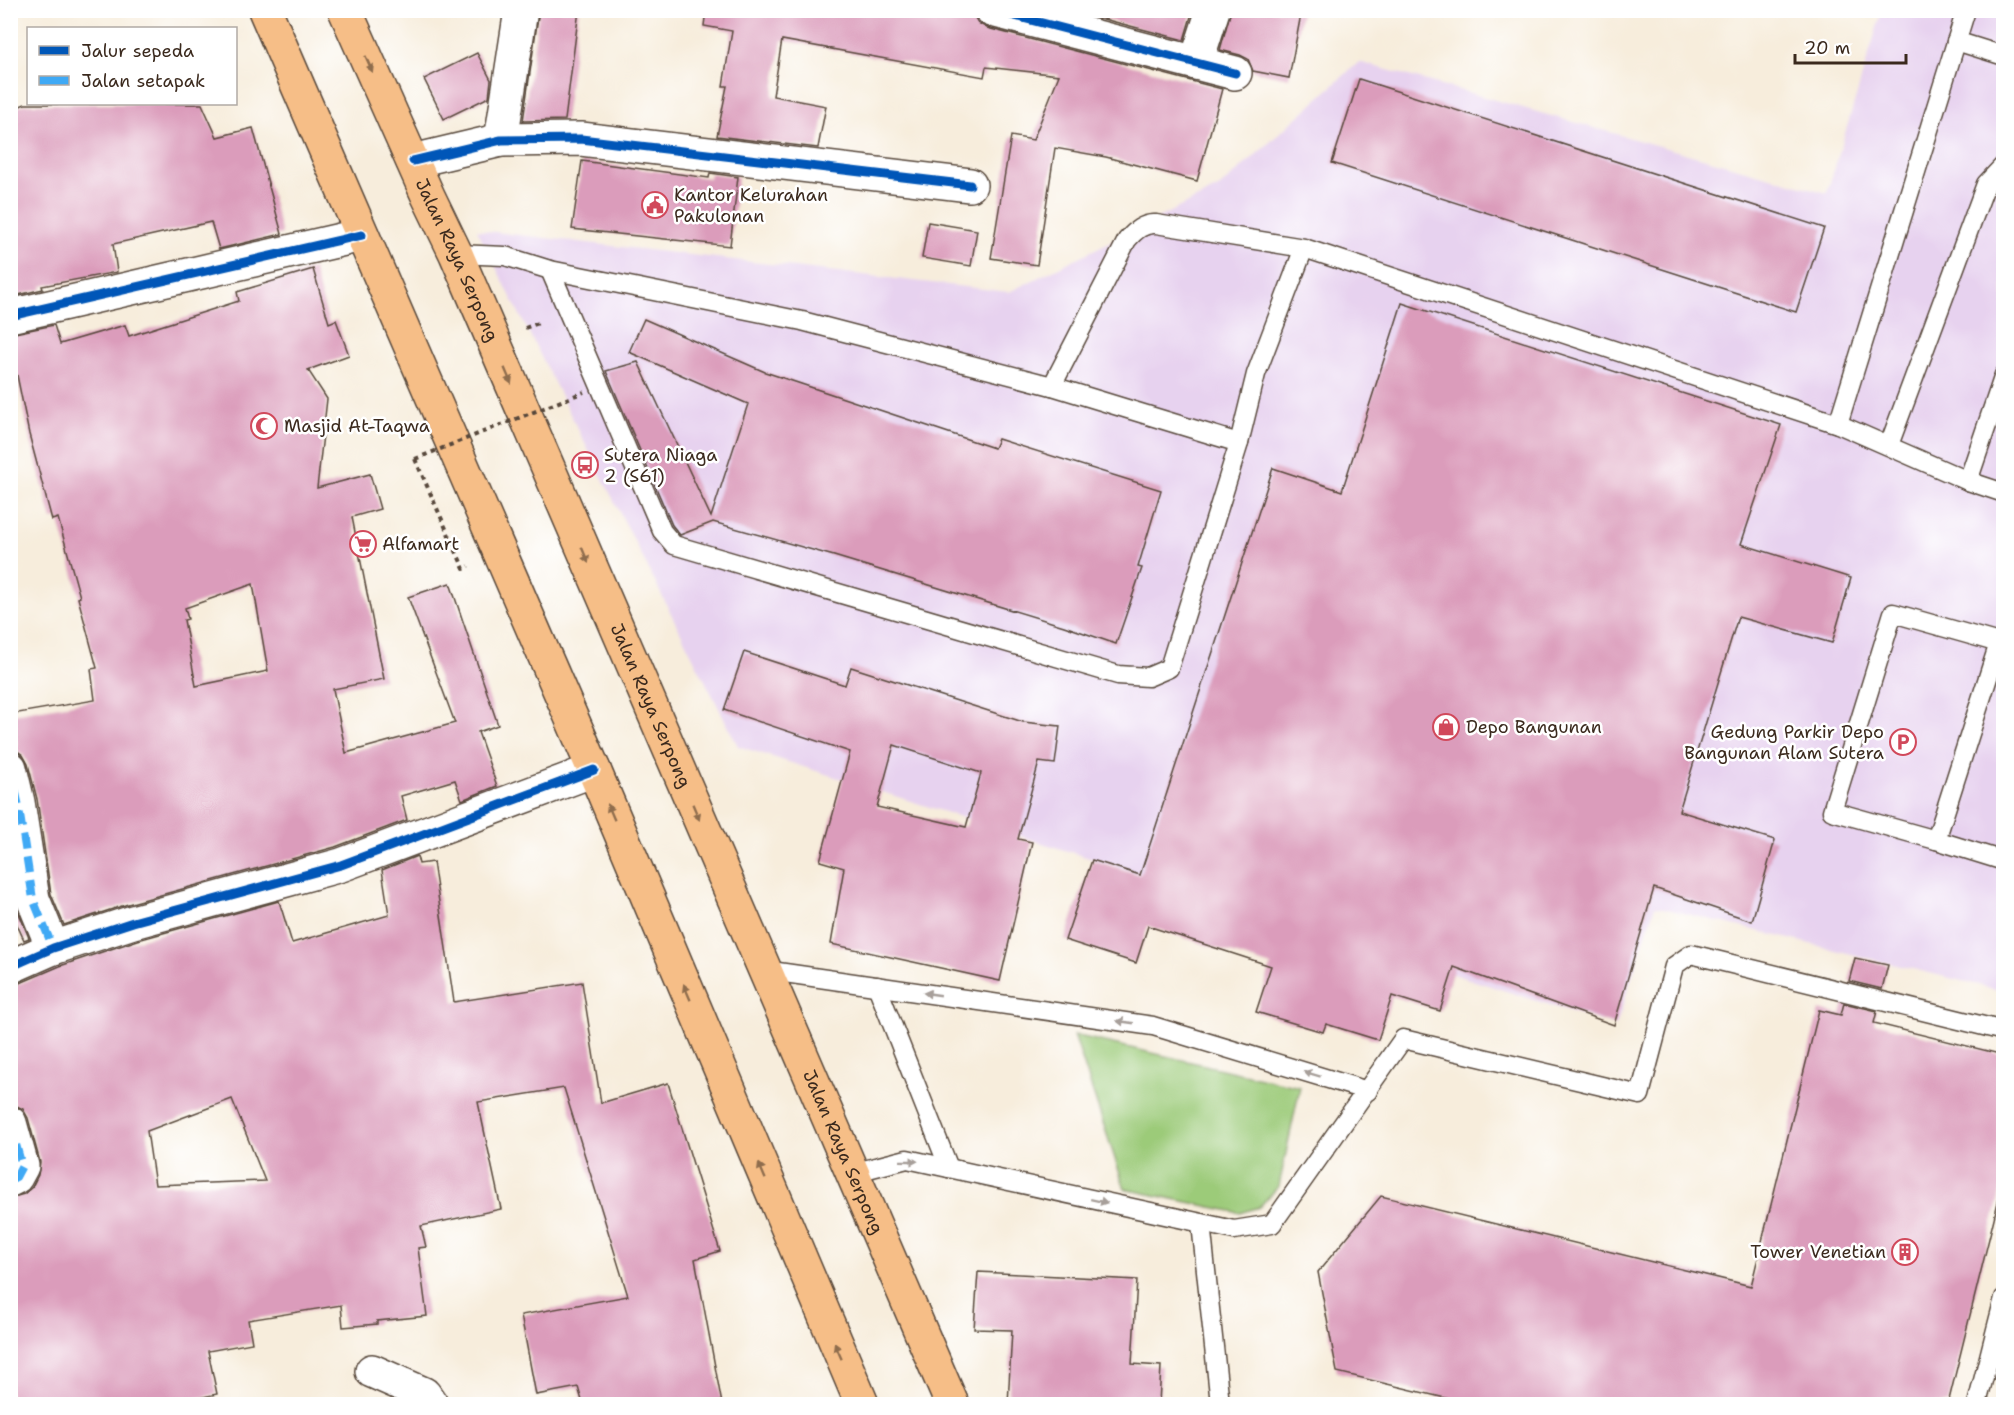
<svg xmlns="http://www.w3.org/2000/svg" width="2014" height="1415" viewBox="0 0 2014 1415" font-family="'Shantell Sans',sans-serif">
	<style>
		.built { fill: #e7d2ef }
		.green { fill: #9ccb79; stroke: #6c7a4c; stroke-width: 1.5 }
		.building { fill: #db9cbb; fill-rule: evenodd }
		.lines { fill: none; stroke-linecap: round; stroke-linejoin: round }
		.service-casing { stroke: #57473a; stroke-width: 21 }
		.minor-casing { stroke: #57473a; stroke-width: 36 }
		.primary-casing { stroke: #57473a; stroke-width: 36 }
		.path { stroke: #57473a; stroke-width: 4; stroke-dasharray: 4.5 4.5; stroke-linecap: butt }
		.service { stroke: #fff; stroke-width: 18 }
		.minor { stroke: #fff; stroke-width: 33 }
		.primary { stroke: #f6be87; stroke-width: 33 }
		.path-bridge { stroke: #57473a; stroke-width: 4; stroke-dasharray: 4.5 4.5; stroke-linecap: butt }
		.quiet { stroke: #3fa9f5; stroke-width: 8; stroke-dasharray: 15 8; stroke-linecap: butt }
		.cycleway-casing { stroke: #fff; stroke-width: 13 }
		.cycleway { stroke: #0057b8; stroke-width: 9 }
		.oneway { fill: #8f6d4d }
		.oneway2 { fill: #a79f9a }
		.labels { text-anchor: middle; stroke-width: 5; stroke-linejoin: round; paint-order: stroke }
		.poi-label { font-size: 18px; fill: #3b2a1e; stroke: #fff; text-anchor: start }
		.street-label { font-size: 18px; fill: #3b2a1e; stroke: #fff }
	</style>
	<rect width="100%" height="100%" fill="#fff"/>
	<filter id="ink" filterUnits="userSpaceOnUse"><feTurbulence type="fractalNoise" baseFrequency=".0167" numOctaves="2"/><feDisplacementMap in="SourceGraphic" scale="12" xChannelSelector="R" yChannelSelector="G"/><feConvolveMatrix kernelMatrix="1 2 1 2 8 2 1 2 1" color-interpolation-filters="sRGB"/></filter>
	<filter id="wash" filterUnits="userSpaceOnUse"><feTurbulence type="fractalNoise" baseFrequency=".008" numOctaves="4" result="noise"/><feDisplacementMap in="SourceGraphic" scale="24" xChannelSelector="R" yChannelSelector="G"/><feGaussianBlur stdDeviation="1.35" result="paint"/><feColorMatrix in="noise" values="0 0 0 0 0 0 0 0 0 0 0 0 0 0 0 0 0 1.4 0 .05"/><feComposite in="paint" operator="in"/></filter>
	<g filter="url(#wash)">
		<rect width="100%" height="100%" fill="#f7eddc"/>
		<!-- built -->
		<polygon class="built" points="1882,11 2003,11 2003,991 1655,906 1616,1026 738,746 477,230 1009,292 1220,187 1359,62 1827,193"/>
		<!-- green -->
		<polygon class="green" points="1074,1035 1300,1087 1279,1186 1259,1207 1240,1213 1125,1189"/>
		<g id="blocks">
			<!-- building -->
			<g class="building">
				<polygon points="539,10 579,10 565,120 523,121"/>
				<polygon points="706,10 974,10 974,16 978,23 987,28 1222,89 1197,181 1106,157 1055,148 1037,265 991,258 1011,136 1033,140 1059,75 986,67 984,77 782,40 773,96 826,106 818,148 717,136 727,86 723,86 732,31 704,26"/>
				<polygon points="1069,10 1185,10 1192,13 1184,40"/>
				<polygon points="1231,10 1285,10 1301,14 1289,78 1253,71 1248,59 1240,55 1220,50"/>
				<polygon points="477,53 491,80 489,97 444,119 424,79"/>
				<polygon points="1359,79 1824,228 1796,312 1332,163"/>
				<polygon points="25,104 202,104 217,137 253,128 282,234 219,249 211,222 113,244 117,272 42,286 43,289 10,297 10,110"/>
				<polygon points="582,161 709,178 710,173 738,177 730,246 572,229"/>
				<polygon points="928,222 977,230 971,266 922,258"/>
				<path d="M313 269 329 323 336 320 349 355 308 370 327 399 317 488 370 474 380 509 352 517 384 679 333 689 346 753 455 723 408 597 450 583 498 725 478 732 497 786 462 800 455 780 401 796 407 820 335 847 128 904 64 925 51 894 37 799 28 764 23 755 16 750H10V747L17 745 12 714 95 700 91 669 97 668 78 598 80 597 58 518 52 520 29 434 17 375 10 377V334L54 325 60 344 125 325 129 336 239 301 237 292ZM253 584 268 671 196 686 184 620 188 619 185 608Z"/>
				<polygon points="1402,303 1781,425 1741,544 1851,578 1832,643 1738,617 1679,811 1775,840 1752,921 1654,888 1614,1025 1454,967 1440,1011 1392,996 1378,1040 1326,1024 1323,1032 1256,1012 1271,966 1148,926 1136,963 1065,940 1092,860 1140,875 1273,468 1342,491"/>
				<polygon points="644,319 765,372 994,448 998,439 1161,490 1138,567 1142,568 1116,644 1064,626 834,556 713,522 680,535 672,525 606,371 638,362 711,517 748,404 629,352"/>
				<path d="M744 652 845 685 851 667 1023 722 1060 726 1055 764 1039 762 1018 839 1032 842 1000 981 831 944 844 868 820 861 850 752 724 710ZM894 745 981 773 966 827 877 807Z"/>
				<path d="M417 856 419 864 433 862 454 1002 582 982 601 1103 668 1083 720 1251 695 1259 722 1404H583L578 1387 536 1395 521 1315 628 1296 564 1088 478 1102 501 1209 421 1226 426 1247 418 1248 427 1316 377 1321V1324L343 1327 341 1305 248 1320 252 1343 208 1351 217 1394 171 1404H10V1198L24 1194 32 1187 38 1175 40 1162 28 1118 23 1109 15 1105 10 1093V985L18 984 60 966 138 940 279 901 292 943 389 915 382 870ZM232 1099 265 1181 155 1185 147 1131Z"/>
				<polygon points="10,876 16,906 29,938 24,940 10,909"/>
				<polygon points="1855,958 1888,965 1882,989 1849,981"/>
				<polygon points="1844,1003 1877,1011 1874,1023 2004,1055 2004,1178 1948,1404 1470,1404 1337,1372 1318,1272 1381,1196 1751,1286 1819,1010 1841,1015"/>
				<polygon points="978,1272 1137,1280 1132,1364 1161,1366 1159,1404 1008,1404 1012,1330 974,1329"/>
			</g>
		</g>
	</g>
	<g filter="url(#ink)">
		<use href="#blocks" fill-opacity="0" stroke="#57473a" stroke-width="1.5"/>
		<g class="lines">
			<defs>
				<g id="service">
					<polyline points="1956,41 2004,56"/>
					<path d="M456 254 505 256 550 270 802 321 1052 386 1127 240C1135 231 1143 223 1156 224L1304 248 1838 424 1968 481 2004 493"/>
					<polyline points="550,270 662,531 674,545 1118,675 1148,677 1169,668 1239,443 1052,386"/>
					<polyline points="1838,424 1966,10"/>
					<polyline points="1239,443 1256,374 1304,248"/>
					<polyline points="1889,445 1986,184 2004,165"/>
					<polyline points="1968,481 2004,375"/>
					<polygon points="1893,613 1999,643 1936,840 1832,811"/>
					<polyline points="1936,840 2004,861"/>
					<polyline points="764,970 1153,1026 1368,1091"/>
					<polyline points="877,986 949,1168"/>
					<polyline points="852,1173 907,1159 1234,1230 1272,1224 1403,1039 1640,1095 1674,966 1691,954 2004,1031"/>
					<polyline points="1201,1223 1220,1404"/>
					<polyline points="1977,1404 2004,1298"/>
				</g>
				<g id="minor">
					<polyline points="992,10 1235,73"/>
					<polyline points="1196,63 1213,10"/>
					<polyline points="501,140 521,10"/>
					<polyline points="413,161 501,140 581,139 970,185"/>
					<polyline points="10,316 362,235"/>
					<polyline points="10,768 18,802 33,899 53,948"/>
					<polyline points="10,967 53,948 133,922 341,865 594,770"/>
					<polyline points="10,1123 22,1166 16,1177 10,1180"/>
					<polyline points="372,1371 424,1394 431,1404"/>
				</g>
				<g id="primary">
					<polyline points="265,10 594,770 862,1404"/>
					<path id="s1" d="M345 10 428 196 456 254 952 1404"/>
				</g>
			</defs>
			<!-- service casing -->
			<use href="#service" class="service-casing"/>
			<!-- minor casing -->
			<use href="#minor" class="minor-casing"/>
			<!-- primary casing -->
			<use href="#primary" class="primary-casing"/>
			<!-- path -->
			<g class="path">
				<polyline points="525,328 541,322"/>
				<polyline points="415,459 464,569 469,566"/>
			</g>
			<!-- service -->
			<use href="#service" class="service"/>
			<!-- minor -->
			<use href="#minor" class="minor"/>
			<!-- primary -->
			<use href="#primary" class="primary"/>
			<!-- path-bridge -->
			<polyline class="path-bridge" points="415,459 584,392"/>
			<!-- quiet -->
			<g class="quiet">
				<polyline points="10,768 18,802 33,899 53,948"/>
				<polyline points="10,1123 22,1166 16,1177 10,1180"/>
			</g>
			<defs>
				<g id="cycleway">
					<polyline points="992,10 1235,73"/>
					<polyline points="413,161 501,140 581,139 970,185"/>
					<polyline points="10,316 362,235"/>
					<polyline points="10,967 53,948 133,922 341,865 594,770"/>
				</g>
			</defs>
			<!-- cycleway casing -->
			<use href="#cycleway" class="cycleway-casing"/>
			<!-- cycleway -->
			<use href="#cycleway" class="cycleway"/>
		</g>
		<!-- one-way arrows -->
		<defs><path id="oneway-solid" d="M-6-.8H1V-3.2L6.5 0L1 3.2V.8H-6Z" transform="scale(1.5)"/></defs>
		<g class="oneway">
			<use href="#oneway-solid" transform="translate(369 64) rotate(66)"/>
			<use href="#oneway-solid" transform="translate(508 376) rotate(67)"/>
			<use href="#oneway-solid" transform="translate(585 555) rotate(67)"/>
			<use href="#oneway-solid" transform="translate(611 812) rotate(-113)"/>
			<use href="#oneway-solid" transform="translate(696 812) rotate(67)"/>
			<use href="#oneway-solid" transform="translate(687 992) rotate(-113)"/>
			<use href="#oneway-solid" transform="translate(762 1171) rotate(-113)"/>
			<use href="#oneway-solid" transform="translate(838 1351) rotate(-114)"/>
		</g>
		<g class="oneway2">
			<use href="#oneway-solid" transform="translate(932 994) rotate(-172)"/>
			<use href="#oneway-solid" transform="translate(1125 1022) rotate(-172)"/>
			<use href="#oneway-solid" transform="translate(1312 1074) rotate(-163)"/>
			<use href="#oneway-solid" transform="translate(909 1161) rotate(1)"/>
			<use href="#oneway-solid" transform="translate(1099 1201) rotate(12)"/>
		</g>
	</g>
	<!-- icons -->
	<defs>
		<symbol id="civic-ring" viewBox="-11 -11 22 22"><circle r="9.5" fill="#fff" stroke="#d1495b" stroke-width="1.5"/><path d="M-.6-6.5H3V-4.5H.6V-3L4-1V1h2V6H-6V1h2V-1L-.6-3ZM-1.2 2.5V6h2.4V2.5Z" fill="#d1495b"/></symbol>
		<symbol id="mosque-ring" viewBox="-11 -11 22 22"><circle r="9.5" fill="#fff" stroke="#d1495b" stroke-width="1.5"/><path d="M3.5-4.9A6 6 0 1 0 3.5 4.9A5 5 0 1 1 3.5-4.9Z" fill="#d1495b"/></symbol>
		<symbol id="bus-ring" viewBox="-11 -11 22 22"><circle r="9.5" fill="#fff" stroke="#d1495b" stroke-width="1.5"/><path d="M-5-6H5V4H4V6H2V4H-2V6H-4V4H-5ZM-3.5-4V0h7V-4ZM-3.5 1.2v1.5H-2V1.2ZM2 1.2v1.5H3.5V1.2Z" fill="#d1495b"/></symbol>
		<symbol id="supermarket-ring" viewBox="-11 -11 22 22"><circle r="9.5" fill="#fff" stroke="#d1495b" stroke-width="1.5"/><path d="M-6-5.5h2.5l.6 2H6L4.5 2H-2.5L-4.4-4H-6ZM-1.5 3.2a1.3 1.3 0 1 0 .1 0ZM3 3.2a1.3 1.3 0 1 0 .1 0Z" fill="#d1495b"/></symbol>
		<symbol id="shop-ring" viewBox="-11 -11 22 22"><circle r="9.5" fill="#fff" stroke="#d1495b" stroke-width="1.5"/><path d="M-5-2.5h2.3a2.7 3.5 0 0 1 5.4 0H5L5.5 6h-11ZM-1.5-2.5h3a1.5 2.3 0 0 0-3 0Z" fill="#d1495b"/></symbol>
		<symbol id="parking-ring" viewBox="-11 -11 22 22"><circle r="9.5" fill="#fff" stroke="#d1495b" stroke-width="1.5"/><path d="M-3.5-5.5H1a3.5 3.5 0 0 1 0 7H-1V5.5H-3.5ZM-1-3.4V-.6H.8a1.4 1.4 0 0 0 0-2.8Z" fill="#d1495b"/></symbol>
		<symbol id="building-ring" viewBox="-11 -11 22 22"><circle r="9.5" fill="#fff" stroke="#d1495b" stroke-width="1.5"/><path d="M-4-6H4V6H1V3H-1V6H-4ZM-2.5-4.3h1.7v1.8h-1.7ZM.8-4.3h1.7v1.8H.8ZM-2.5-1h1.7V.8h-1.7ZM.8-1h1.7V.8H.8Z" fill="#d1495b"/></symbol>
	</defs>
	<g fill-rule="evenodd">
		<use href="#civic-ring" x="640" y="190" width="30" height="30"/>
		<use href="#mosque-ring" x="249" y="411" width="30" height="30"/>
		<use href="#bus-ring" x="570" y="450" width="30" height="30"/>
		<use href="#supermarket-ring" x="348" y="529" width="30" height="30"/>
		<use href="#shop-ring" x="1431" y="712" width="30" height="30"/>
		<use href="#parking-ring" x="1888" y="727" width="30" height="30"/>
		<use href="#building-ring" x="1890" y="1237" width="30" height="30"/>
	</g>
	<g class="labels">
		<!-- poi labels -->
		<g class="poi-label">
			<text x="674" y="201">Kantor Kelurahan<tspan x="674" dy="21">Pakulonan</tspan></text>
			<text x="284" y="432">Masjid At-Taqwa</text>
			<text x="604" y="461">Sutera Niaga<tspan x="604" dy="21">2 (S61)</tspan></text>
			<text x="382" y="550">Alfamart</text>
			<text x="1466" y="733">Depo Bangunan</text>
			<text x="1884" y="738" text-anchor="end">Gedung Parkir Depo<tspan x="1884" dy="21">Bangunan Alam Sutera</tspan></text>
			<text x="1886" y="1258" text-anchor="end">Tower Venetian</text>
		</g>
		<!-- street labels -->
		<g class="street-label">
			<text dy="6" stroke="none"><textPath href="#s1" startOffset="274">Jalan Raya Serpong</textPath></text>
			<text dy="6" stroke="none"><textPath href="#s1" startOffset="760">Jalan Raya Serpong</textPath></text>
			<text dy="6" stroke="none"><textPath href="#s1" startOffset="1246">Jalan Raya Serpong</textPath></text>
		</g>
	</g>
	<!-- margin -->
	<rect width="2014" height="1415" fill="none" stroke="#fff" stroke-width="36"/>
	<!-- legend -->
	<rect x="27" y="27" width="210" height="78" fill="#ffffff" stroke="#b1aaa5" stroke-width="1.5"/>
	<rect x="39" y="46" width="30" height="9" fill="#0057b8" stroke="#b1aaa5" stroke-width="1.5"/>
	<text x="81" y="57" font-size="18" fill="#3b2a1e">Jalur sepeda</text>
	<rect x="39" y="76" width="30" height="9" fill="#3fa9f5" stroke="#b1aaa5" stroke-width="1.5"/>
	<text x="81" y="87" font-size="18" fill="#3b2a1e">Jalan setapak</text>
	<!-- scale -->
	<path d="M1795 54v9h111v-9" fill="none" stroke="#3b2a1e" stroke-width="3"/>
	<text x="1804" y="54" font-size="18" fill="#3b2a1e" stroke="#ffffff" stroke-width="4.5" paint-order="stroke">20 m</text>
</svg>
